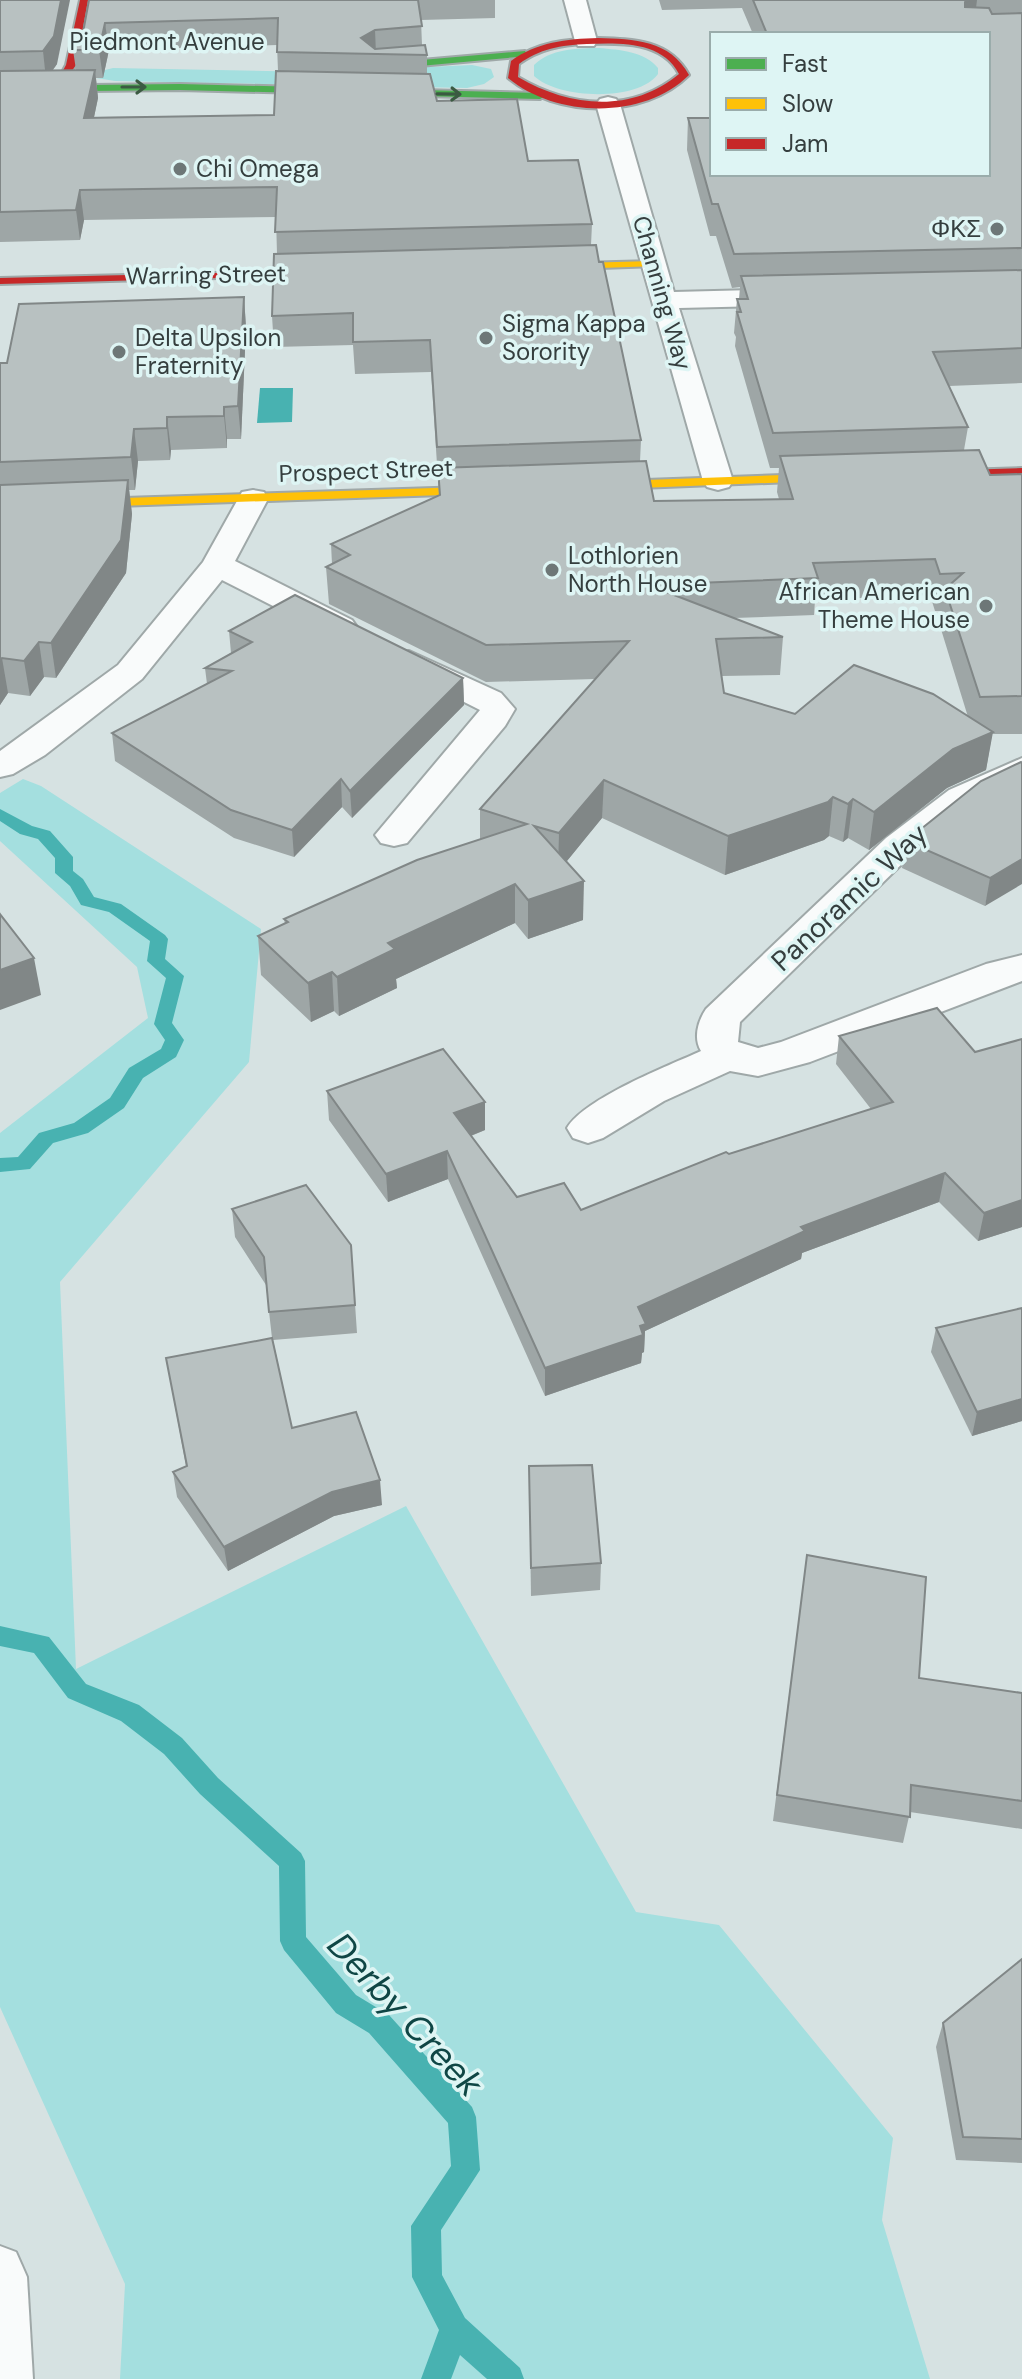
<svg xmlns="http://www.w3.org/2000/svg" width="1022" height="2379" viewBox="0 0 1022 2379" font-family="'DM Sans',sans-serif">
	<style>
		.green { fill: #a4dfdf }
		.water { fill: #48b2b1 }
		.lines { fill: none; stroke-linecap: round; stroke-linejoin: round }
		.stream { fill: #48b2b1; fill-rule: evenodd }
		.lane-casing { stroke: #9fa8a8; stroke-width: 4 }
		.street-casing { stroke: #9fa8a8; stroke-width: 4 }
		.fast-casing { stroke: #9fa8a8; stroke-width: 4 }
		.slow-casing { stroke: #9fa8a8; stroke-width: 4 }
		.jam-casing { stroke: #9fa8a8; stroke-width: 4 }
		.lane { fill: #f9fbfb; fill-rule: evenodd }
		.street { fill: #f9fbfb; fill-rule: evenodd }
		.fast { fill: #4caf50; fill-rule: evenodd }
		.slow { fill: #ffc107; fill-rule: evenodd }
		.jam { fill: #c62828; fill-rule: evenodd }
		.wall { fill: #9ea6a6; fill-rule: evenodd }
		.shaded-wall { fill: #818787 }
		.building { fill: #b8c1c1; stroke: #818787; stroke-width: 2 }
		.oneway { stroke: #3b5a42 }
		.poi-dot { fill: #6d7777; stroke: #def5f4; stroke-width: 3 }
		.labels { text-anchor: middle; stroke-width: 7; stroke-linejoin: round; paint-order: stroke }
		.far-street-label { font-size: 24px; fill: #353e3e; stroke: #def5f4 }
		.far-poi-label { font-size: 24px; fill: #353e3e; stroke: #def5f4; text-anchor: start }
		.street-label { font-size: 28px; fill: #353e3e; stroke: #def5f4 }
		.near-water-label { font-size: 36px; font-style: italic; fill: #0f4645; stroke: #def5f4 }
	</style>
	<rect width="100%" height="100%" fill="#d6e2e2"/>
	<!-- green -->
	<g class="green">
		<path d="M599 48C620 50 644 51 658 68V74C638 102 558 99 534 76V65C550 49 577 48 599 48Z"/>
		<polygon points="472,65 491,69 494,77 484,84 467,88 115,81 96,78 101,71 113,68 316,72"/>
		<polygon points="23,779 41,786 261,929 249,1062 60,1282 76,1669 406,1506 636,1912 719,1925 893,2138 882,2220 930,2379 120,2379 125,2284 0,2007 0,1133 148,1018 137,967 0,841 0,793"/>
	</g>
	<!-- water -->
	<polygon class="water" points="260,388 293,388 292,422 257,423"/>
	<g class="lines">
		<!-- stream -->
		<g class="stream">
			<polygon points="0,809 32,826 50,831 73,857 73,871 83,879 94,897 121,904 165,935 168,939 165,959 184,976 172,1023 184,1040 176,1057 143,1078 124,1108 88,1133 53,1143 30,1169 0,1172 0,1158 18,1157 39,1133 74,1123 110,1098 129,1068 161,1049 165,1040 154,1024 166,978 147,961 150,941 109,912 81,905 70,886 55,873 55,858 38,839 20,834 0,821"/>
			<polygon points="0,1626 49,1637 86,1684 139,1705 182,1738 218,1778 301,1853 305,1861 306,1937 356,1995 389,2015 472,2107 476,2117 480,2170 441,2230 442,2275 465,2318 520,2368 524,2379 487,2379 460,2355 451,2379 421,2379 439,2330 412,2277 411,2226 451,2166 448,2123 369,2033 336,2013 284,1950 280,1941 279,1866 200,1794 164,1754 121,1721 68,1698 34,1653 0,1646"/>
		</g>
		<defs>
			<polygon id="lane" points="0,2246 16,2252 27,2277 33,2379 0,2379"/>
			<g id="street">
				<polygon points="564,0 586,0 597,41 594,46 578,46 575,41"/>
				<polygon points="608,97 616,99 620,104 674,292 800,289 810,291 813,297 810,303 800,305 679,308 733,481 729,487 718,490 707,487 703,481 596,104 600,99"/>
				<polygon points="253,490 264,492 268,499 235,561 352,620 357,627 352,634 340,637 328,634 222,580 142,679 45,755 13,774 0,777 0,751 118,665 203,562 242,492"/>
				<polygon points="409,651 501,693 515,709 505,726 407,843 394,846 381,843 375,835 480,710 397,668 392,661 397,654"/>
				<path d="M1022 758V783L975 806 912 854 740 1022 738 1042 758 1048 781 1042 986 964 1022 955V981L810 1062 758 1076 730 1071 664 1101 603 1138 588 1143 573 1138 567 1128C585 1098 668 1066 701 1051 693 1038 698 1021 706 1009L886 838 949 790Z"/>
			</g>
			<g id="fast">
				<polygon points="525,51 528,56 376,70 371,67 376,64"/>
				<polygon points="180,84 540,93 545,96 540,99 180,90 0,92 0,86"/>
			</g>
			<g id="slow">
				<polygon points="653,261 657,262 657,266 543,270 538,267 543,264"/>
				<polygon points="837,473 841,474 841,480 590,490 584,486 590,482"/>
				<polygon points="497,486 501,487 501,493 0,510 0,502"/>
			</g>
			<g id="jam">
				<polygon points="80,0 88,0 76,65 59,89 53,89 66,65"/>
				<path d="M598 38C634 39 670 40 689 75 644 120 556 118 508 78L511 61C537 42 566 39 598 38ZM587 44C620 43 662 41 679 74 631 114 569 107 518 77L519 64C539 49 561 45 587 44Z"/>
				<polygon points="339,270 339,274 335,275 0,284 0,278"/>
				<polygon points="1022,468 1022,476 930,479 924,475 930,471"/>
			</g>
		</defs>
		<!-- lane casing -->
		<use href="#lane" class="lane-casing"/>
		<!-- street casing -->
		<use href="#street" class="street-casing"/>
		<!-- fast casing -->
		<use href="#fast" class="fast-casing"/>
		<!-- slow casing -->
		<use href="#slow" class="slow-casing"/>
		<!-- jam casing -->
		<use href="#jam" class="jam-casing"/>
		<!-- lane -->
		<use href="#lane" class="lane"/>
		<!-- street -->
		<use href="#street" class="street"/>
		<!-- fast -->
		<use href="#fast" class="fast"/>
		<!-- slow -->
		<use href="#slow" class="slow"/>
		<!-- jam -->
		<use href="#jam" class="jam"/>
	</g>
	<!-- wall -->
	<g class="wall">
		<path d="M0 0 57 64 53 70H76L73 50 82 38 89 0H495V18L421 20 422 45 427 55V74L437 101 528 161 592 224 591 245 641 440 640 461 654 501 779 499 777 492 779 468H770L735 346 736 337 734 333 737 299H739L740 287 732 288 716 236H710L687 150 688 118 712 174 988 34H753L742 8 662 10 659 0H1022V383L949 386 968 427 964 450 990 475 1022 474V734H992L986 770 947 788 869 850 848 838 843 842 829 836 824 840 725 875 602 818 566 862 583 920 528 939 515 923 396 979 397 988 339 1016 334 1011 311 1022 261 975 258 936 285 924 284 919 480 839V809L595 679 486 682 329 604 326 567 332 564 331 544 439 495 431 372 355 374 353 345 274 347 272 316 277 254 276 217 84 220 80 240 0 242ZM277 45 278 71 274 115 94 117 98 98 96 78H103L109 50ZM930 595 935 611H942L940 626 968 717 795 714 724 693 722 676 780 675 783 637 734 618 814 615 815 600Z"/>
		<polygon points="244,297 246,328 241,439 227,439 227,448 171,450 170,460 138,461 135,490 129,490 132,514 126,573 56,678 44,677 30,696 8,693 0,705 0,363 7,363"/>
		<polygon points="229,631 463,678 464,705 352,818 342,807 294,857 234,838 115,761 112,733 207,684 205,668 231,653"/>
		<polygon points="1021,762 985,906 902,868 906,841"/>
		<polygon points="839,1036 975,1052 1022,1039 1022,1227 978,1241 939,1202 802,1253 801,1259 645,1331 644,1352 642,1353 641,1363 545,1396 448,1179 388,1202 329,1120 327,1091 485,1130 471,1136 517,1197 581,1210 729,1154 871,1109 836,1064"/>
		<polygon points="232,1209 351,1245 357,1333 273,1340 292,1428 382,1505 334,1516 228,1571 177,1497 173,1472 186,1466 166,1358 272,1338 266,1285 235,1237"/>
		<polygon points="1022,1308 1022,1421 972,1436 931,1352 936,1328"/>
		<polygon points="529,1466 601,1563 600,1590 531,1596"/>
		<polygon points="807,1555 919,1678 1022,1693 1022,1829 910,1812 903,1843 773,1821"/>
		<polygon points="1022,1959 1022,2163 956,2160 936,2047 943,2023"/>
	</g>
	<!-- shaded-wall -->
	<g class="shaded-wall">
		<polygon points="61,0 70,0 57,64 46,79 43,51"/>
		<polygon points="969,0 977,0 974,24 961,31 965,2"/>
		<polygon points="105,23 109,50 103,78 99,50"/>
		<polygon points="375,30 376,54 361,38"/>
		<polygon points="95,70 98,98 88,146 84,118"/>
		<polygon points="80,190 84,220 80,240 76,210"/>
		<polygon points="244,297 246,328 241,439 238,406"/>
		<polygon points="224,407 227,439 227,448 224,416"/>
		<polygon points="167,417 171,450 170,460 167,428"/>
		<polygon points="134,429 138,461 135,490 131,457"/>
		<polygon points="128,480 132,514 126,573 56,678 51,643"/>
		<polygon points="39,642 44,677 30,696 24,661"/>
		<polygon points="2,658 8,693 0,705 0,661"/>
		<polygon points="463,678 464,705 352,818 350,791"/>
		<polygon points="993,732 986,770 947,788 869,850 874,812 953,749"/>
		<polygon points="341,779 342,807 294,857 292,830"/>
		<polygon points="604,780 602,818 558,872 559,833"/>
		<polygon points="833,797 829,836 824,840 725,875 728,836"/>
		<polygon points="853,799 848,838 843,842 848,804"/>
		<polygon points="1022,859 1022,884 985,906 990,878"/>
		<polygon points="584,881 583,920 528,939 528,900"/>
		<polygon points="515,884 515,923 396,979 397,988 339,1016 337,977 388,943"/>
		<polygon points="34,958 41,995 0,1010 0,970"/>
		<polygon points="332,972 334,1011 311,1022 308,983"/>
		<polygon points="485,1102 485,1130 455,1142 454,1113"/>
		<polygon points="447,1151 448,1179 388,1202 386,1174"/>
		<polygon points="945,1173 939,1202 802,1253 801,1259 645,1331 644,1352 642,1353 641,1363 545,1396 545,1368 638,1307 801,1227"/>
		<polygon points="1022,1200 1022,1227 978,1241 984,1213"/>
		<polygon points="1022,1399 1022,1421 972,1436 977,1412"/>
		<polygon points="380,1480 382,1505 334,1516 228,1571 224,1547 332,1492"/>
	</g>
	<!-- building -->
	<g class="building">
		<polygon points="0,0 61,0 54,36 43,51 0,52"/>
		<polygon points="89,0 418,0 422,26 375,30 361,38 375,49 425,45 427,55 277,52 278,18 105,23 99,50 73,50 82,38"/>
		<polygon points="753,0 969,0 965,2 965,7 989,8 992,14 1022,13 1022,248 734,254 718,204 712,204 688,118 712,118 712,174 988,174 988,34 767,34"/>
		<polygon points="95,70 84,118 274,115 276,71 430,74 437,101 517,99 528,161 578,160 592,224 275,232 277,187 80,190 76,210 0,212 0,71"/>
		<polygon points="596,245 599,262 603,262 641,440 437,447 430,340 353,342 353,313 272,316 274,254"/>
		<polygon points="1022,270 1022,348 933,352 968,427 773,433 737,312 741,312 737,299 748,299 741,276"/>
		<polygon points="244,297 238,406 224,407 224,416 167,417 167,428 134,429 131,457 0,462 0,363 7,363 19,304"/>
		<polygon points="979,450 990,475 1022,474 1022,696 980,697 945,589 963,573 940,574 935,559 813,563 818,578 648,585 783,637 716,639 724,693 795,714 854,665 933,694 993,732 953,749 874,812 853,799 848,804 833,797 828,802 728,836 604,780 559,833 534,826 584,881 528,900 515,884 388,943 395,949 337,977 332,972 308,983 258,936 288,922 284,919 417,860 527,824 480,809 629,641 486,645 326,567 350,555 331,544 440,495 438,468 646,461 654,501 793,499 780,456"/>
		<polygon points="128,480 121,540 51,643 39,642 24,661 2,658 0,661 0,485"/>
		<polygon points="295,595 463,678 350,791 341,779 292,830 231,810 112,733 232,671 205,668 252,642 229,631"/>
		<polygon points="1021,762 1022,763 1022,859 990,878 906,841 981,781"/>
		<polygon points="0,914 34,958 0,970"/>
		<polygon points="937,1008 975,1052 1022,1039 1022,1200 984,1213 945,1173 801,1227 805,1231 638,1307 646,1324 640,1326 643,1335 545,1368 447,1151 386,1174 327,1091 443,1049 485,1102 454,1113 517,1197 564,1183 581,1210 726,1152 729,1154 893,1102 839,1036"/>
		<polygon points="306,1185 351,1245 355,1305 269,1312 264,1257 232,1209"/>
		<polygon points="1022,1308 1022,1399 977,1412 936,1328"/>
		<polygon points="272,1338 292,1428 356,1412 380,1480 332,1492 224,1547 173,1472 187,1466 166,1358"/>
		<polygon points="592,1465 601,1563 531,1568 529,1466"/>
		<polygon points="807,1555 926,1577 919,1678 1022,1693 1022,1801 911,1785 910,1817 777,1795"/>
		<polygon points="1022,1959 1022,2139 963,2137 943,2023"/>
	</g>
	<!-- one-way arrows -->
	<defs><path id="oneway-shaft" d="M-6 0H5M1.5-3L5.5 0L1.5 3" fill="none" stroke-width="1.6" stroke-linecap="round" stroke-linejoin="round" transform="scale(2)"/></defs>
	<g class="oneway">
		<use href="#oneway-shaft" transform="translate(134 87)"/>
		<use href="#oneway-shaft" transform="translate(449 94) rotate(1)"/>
	</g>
	<!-- markers -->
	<g class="poi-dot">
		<circle cx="180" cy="169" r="8"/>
		<circle cx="997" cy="229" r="8"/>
		<circle cx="486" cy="338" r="8"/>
		<circle cx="119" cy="352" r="8"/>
		<circle cx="552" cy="570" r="8"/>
		<circle cx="986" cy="606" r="8"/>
	</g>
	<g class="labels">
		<!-- far-street labels -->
		<g class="far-street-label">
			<text x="167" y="50">Piedmont Avenue</text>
			<text transform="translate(206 275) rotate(-1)" y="8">Warring Street</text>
			<text transform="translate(662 293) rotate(74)" y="8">Channing Way</text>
			<text transform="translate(366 471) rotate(-2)" y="8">Prospect Street</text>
		</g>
		<!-- far-poi labels -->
		<g class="far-poi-label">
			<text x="196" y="177">Chi Omega</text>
			<text x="981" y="237" text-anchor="end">ΦΚΣ</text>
			<text x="502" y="332">Sigma Kappa<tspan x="502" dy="28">Sorority</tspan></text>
			<text x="135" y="346">Delta Upsilon<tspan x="135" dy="28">Fraternity</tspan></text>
			<text x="568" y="564">Lothlorien<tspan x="568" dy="28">North House</tspan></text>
			<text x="970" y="600" text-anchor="end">African American<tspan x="970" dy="28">Theme House</tspan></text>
		</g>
		<!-- street labels -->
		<g class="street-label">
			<text transform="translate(849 897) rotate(-43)" y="10">Panoramic Way</text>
		</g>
		<!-- near-water labels -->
		<g class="near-water-label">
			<text transform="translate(406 2014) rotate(47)" y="13">Derby Creek</text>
		</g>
	</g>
	<!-- legend -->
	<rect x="710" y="32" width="280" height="144" fill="#def5f4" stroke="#9aacab" stroke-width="2"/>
	<rect x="726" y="58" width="40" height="12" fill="#4caf50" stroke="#9aacab" stroke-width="2"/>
	<text x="782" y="72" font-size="24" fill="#353e3e">Fast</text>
	<rect x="726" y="98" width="40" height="12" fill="#ffc107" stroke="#9aacab" stroke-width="2"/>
	<text x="782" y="112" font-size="24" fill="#353e3e">Slow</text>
	<rect x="726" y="138" width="40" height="12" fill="#c62828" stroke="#9aacab" stroke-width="2"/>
	<text x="782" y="152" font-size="24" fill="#353e3e">Jam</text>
</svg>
